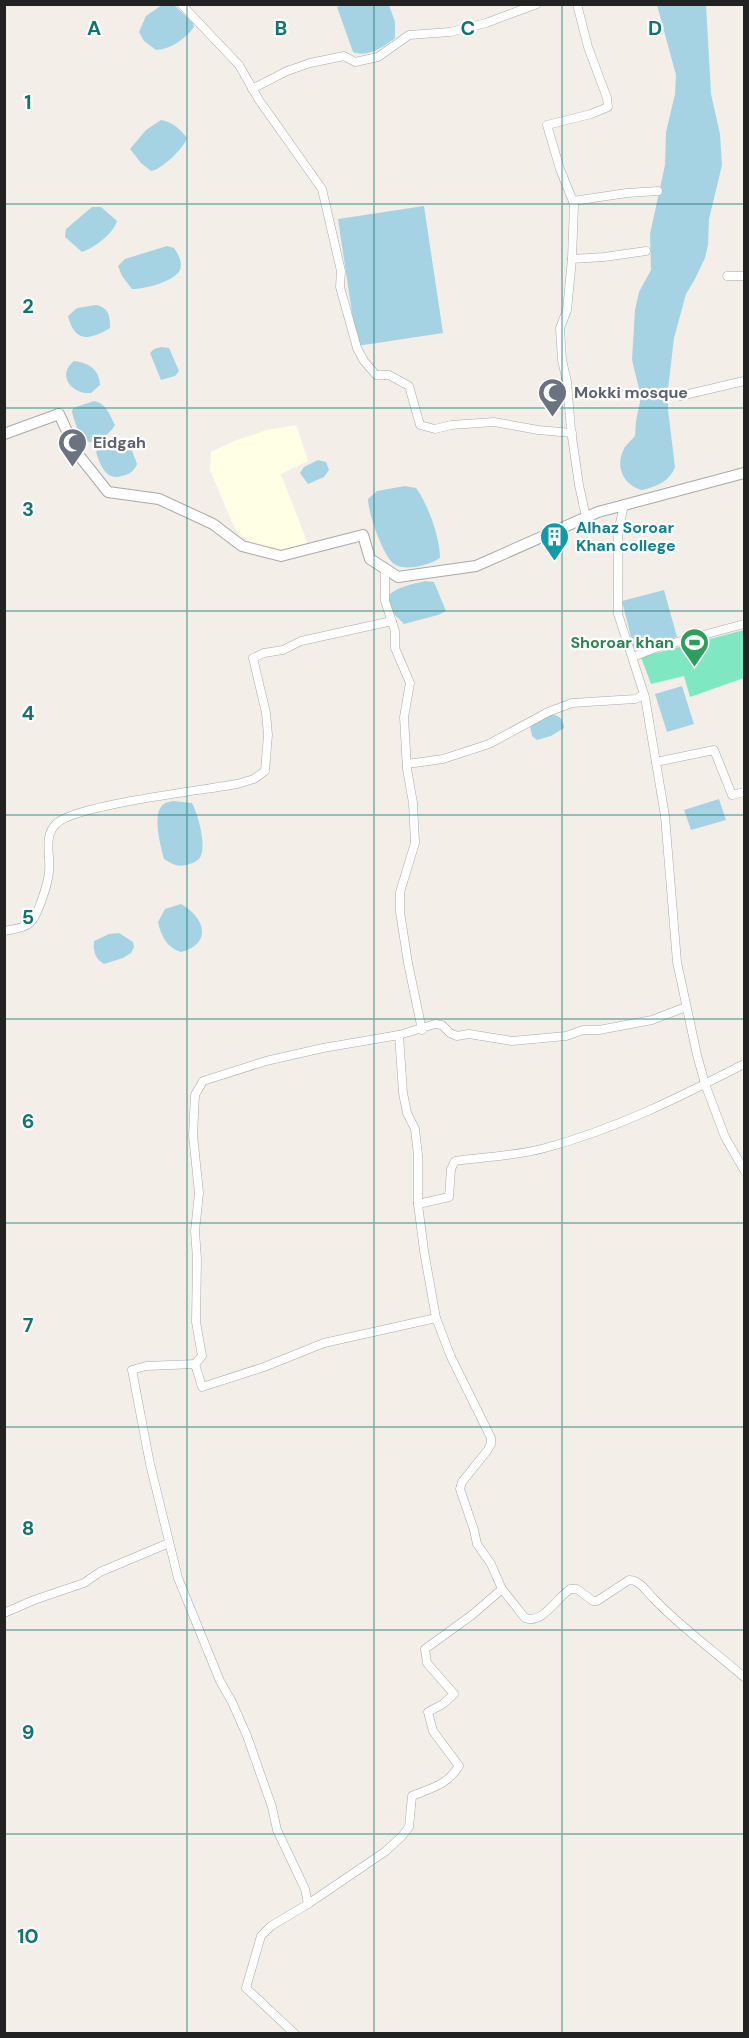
<svg xmlns="http://www.w3.org/2000/svg" width="749" height="2038" viewBox="0 0 749 2038" font-family="'DM Sans',sans-serif">
	<style>
		.education { fill: #feffe5 }
		.pitch { fill: #80e7c3 }
		.water { fill: #a5d3e3 }
		.lines { fill: none; stroke-linecap: round; stroke-linejoin: round }
		.minor-casing { stroke: #a9a9a9; stroke-width: 9 }
		.tertiary-casing { stroke: #a9a9a9; stroke-width: 12 }
		.minor { stroke: #fff; stroke-width: 8 }
		.tertiary { stroke: #fff; stroke-width: 10 }
		.grid { fill: none; stroke: #0f766e; stroke-width: 1.5; stroke-opacity: 0.55 }
		.labels { text-anchor: middle; stroke-width: 4.5; stroke-linejoin: round; paint-order: stroke }
		.worship-label { font-size: 16px; font-weight: bold; fill: #5b616d; stroke: #fff; text-anchor: start }
		.culture-label { font-size: 16px; font-weight: bold; fill: #0d838f; stroke: #fff; text-anchor: start }
		.leisure-label { font-size: 16px; font-weight: bold; fill: #27864d; stroke: #fff; text-anchor: end }
		.grid-label { font-size: 20px; text-anchor: middle; font-weight: bold; fill: #0f766e; stroke: #fff; stroke-width: 4.5; stroke-linejoin: round; paint-order: stroke }
	</style>
	<rect width="100%" height="100%" fill="#f3efe8"/>
	<!-- education -->
	<polygon class="education" points="296,425 308,461 281,474 308,544 289,551 263,548 247,541 235,529 210,470 211,452 234,441 267,430"/>
	<!-- pitch -->
	<polygon class="pitch" points="744,630 744,678 690,697 684,676 651,684 641,657"/>
	<!-- water -->
	<g class="water">
		<path d="M343 4 389 5 395 22V38C383 47 368 58 353 52L337 7Z"/>
		<path d="M162 5H174L193 23 194 27C185 39 171 49 156 50L144 41 139 32 146 16Z"/>
		<path d="M657 5H706L711 94 720 134 722 165 709 219 708 245 705 258 695 279 686 294 674 338 668 389V410L675 467C670 481 656 487 642 490 625 486 615 468 623 451 625 445 631 441 635 436L636 421 641 397 632 360 635 310 639 292 651 270 650 234 665 165 666 132 675 94 676 75Z"/>
		<path d="M161 120C173 122 180 129 187 138 184 148 161 170 151 171L141 163 130 149 146 130Z"/>
		<polygon points="424,206 443,333 357,346 338,219"/>
		<path d="M92 207H101L117 221C113 234 95 247 82 252L65 237 66 229Z"/>
		<path d="M167 246 174 248C178 254 183 262 180 270 174 282 144 289 132 289L122 276 118 266 125 259Z"/>
		<path d="M96 305C109 308 110 316 110 328 89 341 74 342 68 316L77 308Z"/>
		<polygon points="161,347 169,348 179,371 175,376 161,380 150,353 154,349"/>
		<path d="M74 361C89 363 99 369 100 385L91 393C72 395 56 375 74 361Z"/>
		<path d="M94 401C106 403 110 415 115 425 111 433 94 447 85 440 78 435 74 419 72 412L73 408Z"/>
		<path d="M116 440 131 448 137 464C134 471 130 474 122 476 106 481 100 465 96 452L103 444Z"/>
		<polygon points="318,460 326,462 329,470 324,477 308,484 300,473 304,467"/>
		<path d="M405 486 416 488C428 504 440 538 440 558 429 565 406 572 394 564 383 556 368 513 368 499L377 491Z"/>
		<path d="M425 581 434 582 446 611 438 615 404 624 395 615 387 597C395 587 413 584 425 581Z"/>
		<polygon points="664,590 677,637 634,649 622,601"/>
		<polygon points="682,686 694,724 667,732 655,694"/>
		<path d="M549 714C559 715 563 718 564 728L551 736 537 740 532 736 530 726Z"/>
		<polygon points="719,799 726,820 691,830 684,810"/>
		<path d="M173 801 192 803C198 814 208 849 199 859 196 862 191 864 186 865 177 867 172 864 164 859 161 847 151 812 164 804 166 802 170 802 173 801Z"/>
		<path d="M181 904C205 918 213 943 181 952 167 948 161 936 158 922L165 909Z"/>
		<path d="M119 933 133 942 134 947 131 953 123 958 104 964C95 959 93 951 94 941L109 934Z"/>
	</g>
	<g class="lines">
		<defs>
			<g id="minor">
				<polyline points="181,4 239,65 259,100 322,189 341,271 340,287 357,348 364,361 376,375 389,375 409,386 420,425 435,429 451,425 494,422 538,430 572,433"/>
				<polyline points="577,4 588,47 607,98 608,107 591,114 547,125 560,169 574,204 572,259 567,310 560,328 562,360 567,382 571,430 579,485 586,517"/>
				<polyline points="252,89 287,71 310,63 344,56 355,62 378,57 409,35 450,32 486,23 537,4"/>
				<polyline points="573,201 627,193 658,191"/>
				<polyline points="572,259 604,257 646,251"/>
				<polyline points="727,276 744,276"/>
				<polyline points="680,396 744,381"/>
				<polyline points="624,505 618,532 618,614 645,697 665,816 677,962 697,1055 705,1084 725,1137 744,1170"/>
				<polyline points="385,569 385,601 395,631 395,648 410,683 404,717 407,769 413,803 415,843 400,892 400,912 408,963 422,1030"/>
				<polyline points="633,657 655,648 744,624"/>
				<polyline points="656,762 714,750 732,795 744,792"/>
				<polyline points="407,764 443,759 489,744 548,712 572,703 635,699 644,695"/>
				<path d="M4 931C13 929 23 929 30 923 38 916 48 883 49 872 51 856 43 837 56 824 73 805 205 790 237 784L254 779 265 771 268 735 266 713 253 658 264 653 283 650 301 641 392 621"/>
				<path d="M744 1064C680 1097 616 1129 545 1148 516 1156 484 1157 455 1161L451 1169 449 1197 418 1204 424 1251 436 1318 451 1357 491 1438V1444L487 1451 462 1482 460 1489 474 1530 477 1544 491 1564 502 1589 525 1618C542 1625 557 1598 570 1589H577L593 1601H597L629 1580C640 1580 647 1592 654 1599 682 1628 714 1651 744 1677"/>
				<polyline points="418,1204 418,1155 415,1129 407,1113 403,1093 399,1035 435,1024 442,1025 450,1033 457,1036 469,1034 512,1041 566,1036 583,1030 599,1030 652,1020 686,1007"/>
				<polyline points="195,1364 202,1356 196,1322 197,1259 195,1231 199,1193 193,1135 195,1095 203,1081 266,1061 323,1048 399,1035"/>
				<polyline points="4,1613 34,1600 84,1583 100,1572 169,1543"/>
				<polyline points="308,1904 305,1889 277,1830 272,1807 247,1736 232,1702 220,1681 178,1578 150,1464 132,1370 146,1366 195,1364 202,1387 264,1367 324,1343 436,1318"/>
				<path d="M295 2034 246 1988 261 1936 271 1926 308 1904 386 1851 402 1836 409 1827 412 1796C433 1787 446 1786 459 1766L433 1731 428 1712 443 1704 454 1694 427 1663 425 1649 472 1615 502 1589"/>
			</g>
			<polyline id="tertiary" points="4,434 59,414 77,453 108,492 159,499 213,524 242,546 281,556 363,535 370,559 398,577 476,566 598,512 744,473"/>
		</defs>
		<!-- minor casing -->
		<use href="#minor" class="minor-casing"/>
		<!-- tertiary casing -->
		<use href="#tertiary" class="tertiary-casing"/>
		<!-- minor -->
		<use href="#minor" class="minor"/>
		<!-- tertiary -->
		<use href="#tertiary" class="tertiary"/>
	</g>
	<!-- grid -->
	<path class="grid" d="M187 4V2034M374 4V2034M562 4V2034M4 204H744M4 408H744M4 611H744M4 815H744M4 1019H744M4 1223H744M4 1427H744M4 1630H744M4 1834H744"/>
	<!-- icons -->
	<defs>
		<symbol id="mosque-pin" viewBox="-11 -11 22 30"><path d="M0 17L-7.5 6A9.5 9.5 0 1 1 7.5 6Z" fill="#6b7280" stroke="#fff"/><path d="M3.5-4.9A6 6 0 1 0 3.5 4.9A5 5 0 1 1 3.5-4.9Z" fill="#fff"/></symbol>
		<symbol id="building-pin" viewBox="-11 -11 22 30"><path d="M0 17L-7.5 6A9.5 9.5 0 1 1 7.5 6Z" fill="#0f9aa8" stroke="#fff"/><path d="M-4-6H4V6H1V3H-1V6H-4ZM-2.5-4.3h1.7v1.8h-1.7ZM.8-4.3h1.7v1.8H.8ZM-2.5-1h1.7V.8h-1.7ZM.8-1h1.7V.8H.8Z" fill="#fff"/></symbol>
		<symbol id="stadium-pin" viewBox="-11 -11 22 30"><path d="M0 17L-7.5 6A9.5 9.5 0 1 1 7.5 6Z" fill="#2e9e5b" stroke="#fff"/><path d="M0-5a6.5 5 0 1 0 0 10a6.5 5 0 1 0 0-10ZM-3.5-1.8h7v3.6h-7Z" fill="#fff"/></symbol>
	</defs>
	<g fill-rule="evenodd">
		<use href="#mosque-pin" x="536" y="376" width="33" height="45"/>
		<use href="#mosque-pin" x="56" y="426" width="33" height="45"/>
		<use href="#building-pin" x="538" y="520" width="33" height="45"/>
		<use href="#stadium-pin" x="678" y="626" width="33" height="45"/>
	</g>
	<g class="labels">
		<!-- worship labels -->
		<g class="worship-label">
			<text x="574" y="398">Mokki mosque</text>
			<text x="93" y="448">Eidgah</text>
		</g>
		<!-- culture labels -->
		<g class="culture-label">
			<text x="576" y="533">Alhaz Soroar<tspan x="576" dy="18">Khan college</tspan></text>
		</g>
		<!-- leisure labels -->
		<g class="leisure-label">
			<text x="674" y="648">Shoroar khan</text>
		</g>
	</g>
	<g class="grid-label">
		<text x="94" y="35">A</text>
		<text x="281" y="35">B</text>
		<text x="468" y="35">C</text>
		<text x="655" y="35">D</text>
		<text x="28" y="109">1</text>
		<text x="28" y="313">2</text>
		<text x="28" y="516">3</text>
		<text x="28" y="720">4</text>
		<text x="28" y="924">5</text>
		<text x="28" y="1128">6</text>
		<text x="28" y="1332">7</text>
		<text x="28" y="1535">8</text>
		<text x="28" y="1739">9</text>
		<text x="28" y="1943">10</text>
	</g>
	<!-- border -->
	<rect width="749" height="2038" fill="none" stroke="#222222" stroke-width="12"/>
</svg>
